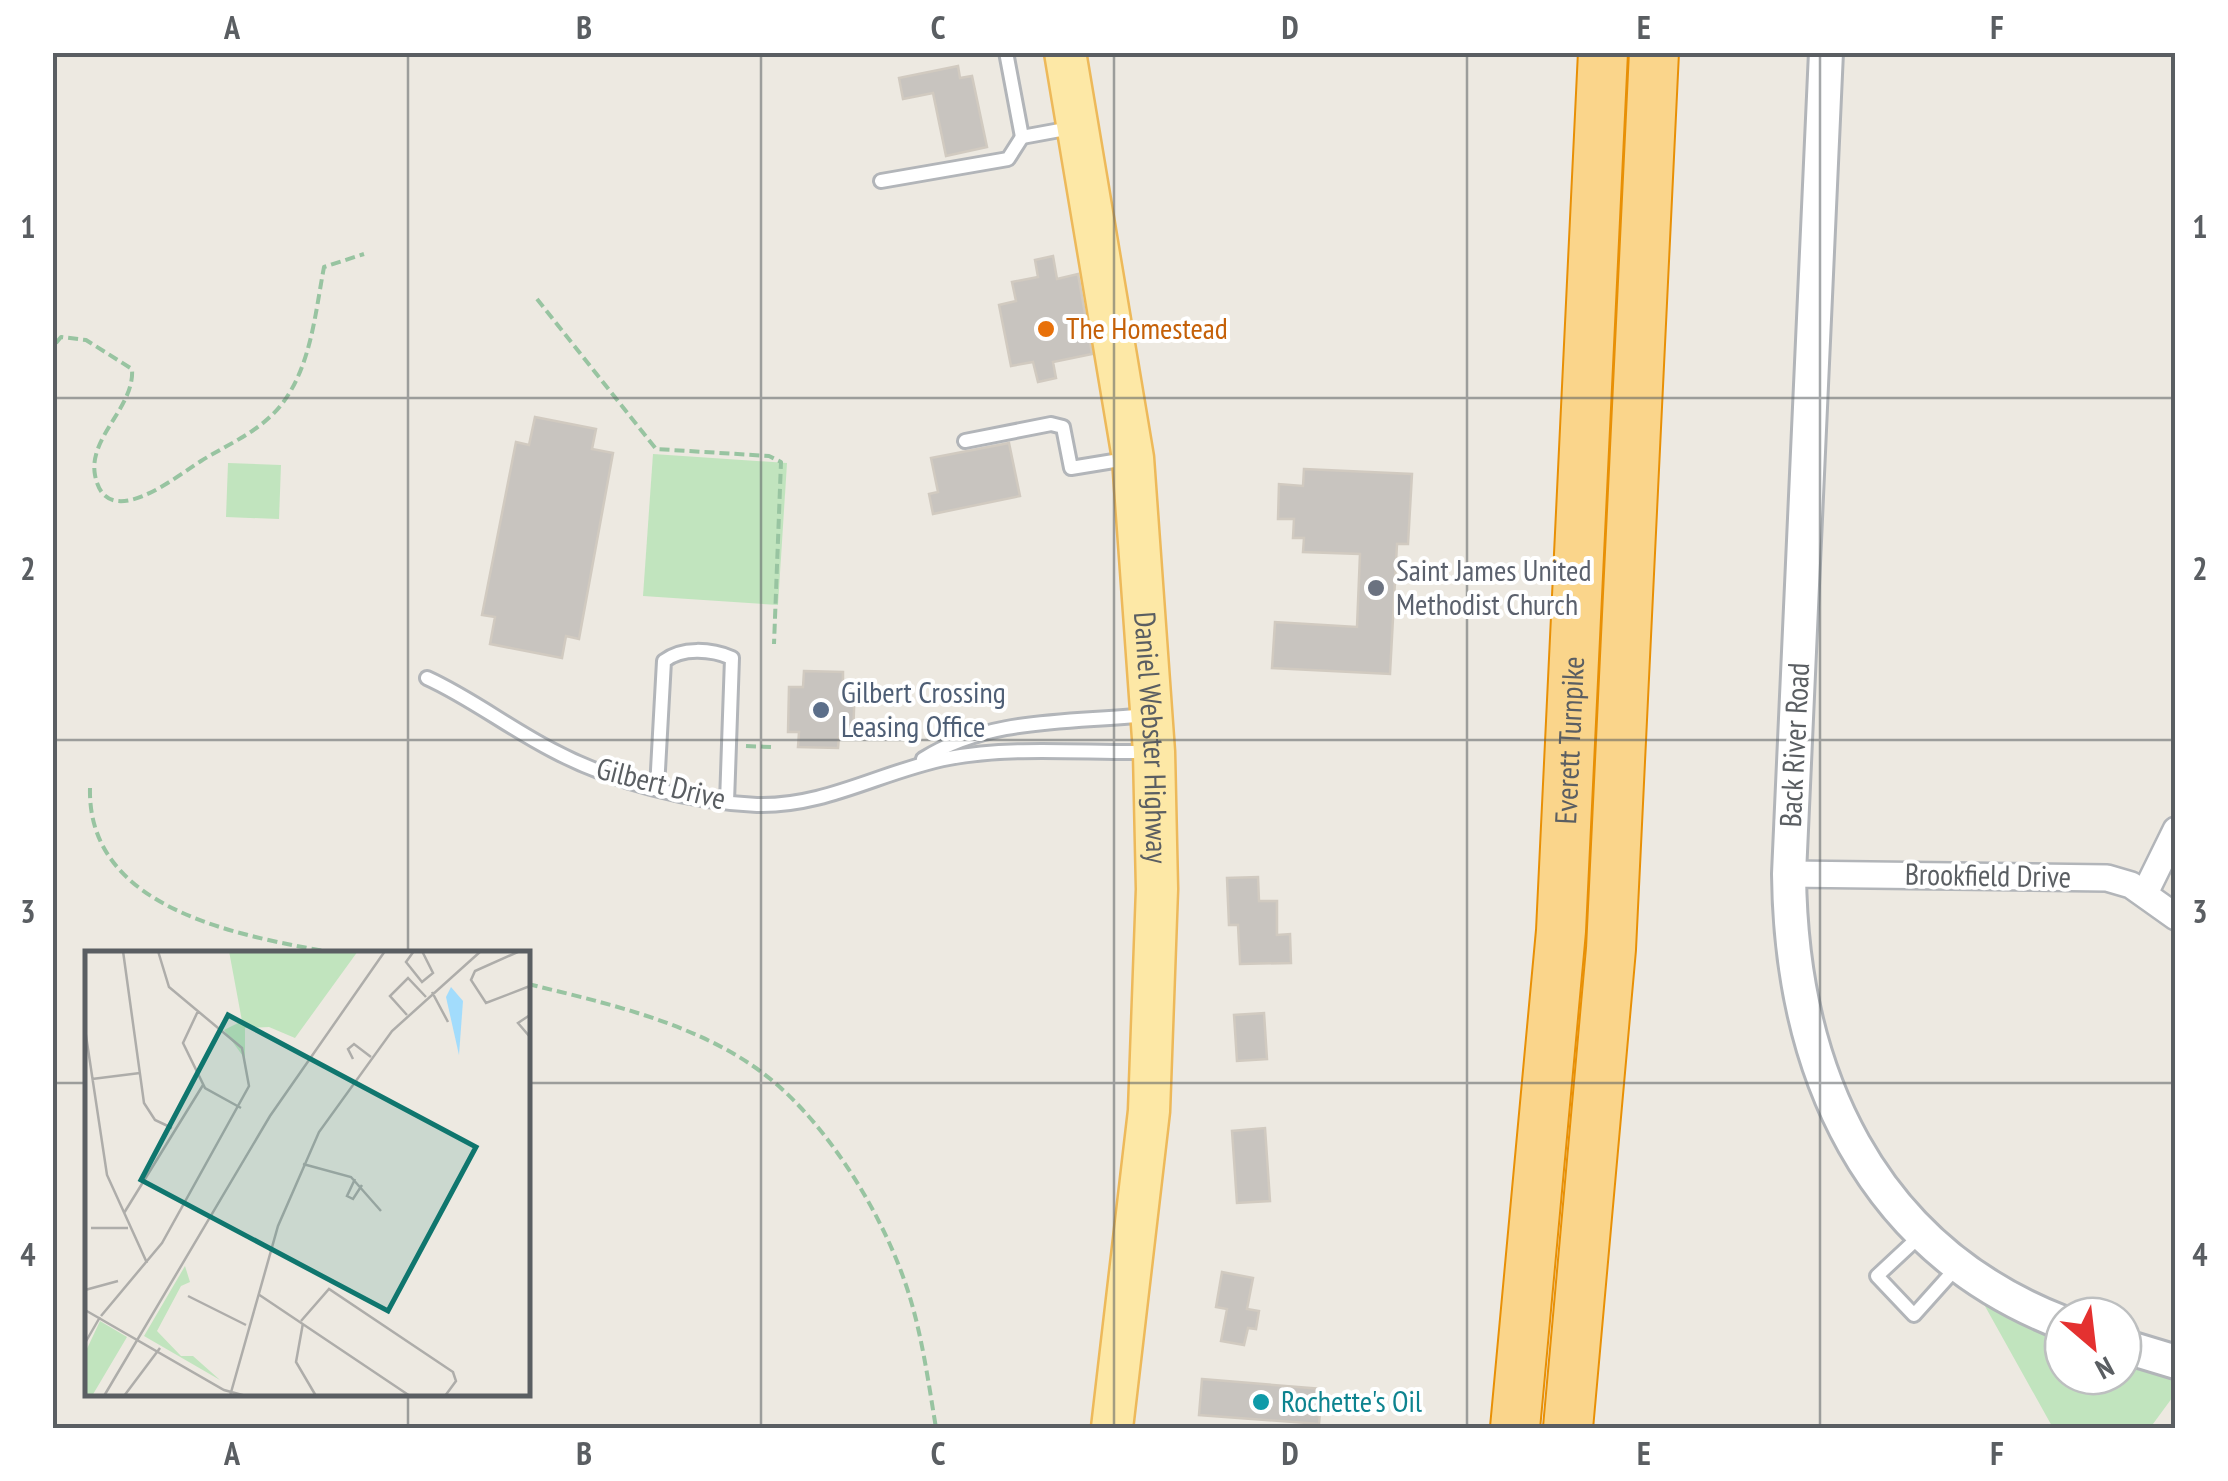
<svg xmlns="http://www.w3.org/2000/svg" width="2228" height="1481" viewBox="0 0 2228 1481" font-family="'PT Sans Narrow',sans-serif">
	<style>
		.green { fill: #c1e4be }
		.building { fill: #c8c4bf; stroke: #d1cac0; stroke-width: 2.5 }
		.lines { fill: none; stroke-linecap: round; stroke-linejoin: round }
		.service-casing { stroke: #b2b5b9; stroke-width: 18 }
		.minor-casing { stroke: #b2b5b9; stroke-width: 30 }
		.tertiary-casing { stroke: #b2b5b9; stroke-width: 38 }
		.primary-casing { stroke: #edb95a; stroke-width: 45 }
		.motorway-casing { stroke: #e89006; stroke-width: 52 }
		.path { stroke: #98c4a1; stroke-width: 4; stroke-dasharray: 10 5; stroke-linecap: butt }
		.service { stroke: #fff; stroke-width: 12 }
		.minor { stroke: #fff; stroke-width: 25 }
		.tertiary { stroke: #fff; stroke-width: 32 }
		.primary { stroke: #fde8a6; stroke-width: 40 }
		.motorway { stroke: #fad58b; stroke-width: 48 }
		.grid { fill: none; stroke: #5a5e62; stroke-width: 2.5; stroke-opacity: 0.55 }
		.food-dot { fill: #e8710a; stroke: #fff; stroke-width: 4 }
		.worship-dot { fill: #6b7280; stroke: #fff; stroke-width: 4 }
		.service-dot { fill: #5c6f8a; stroke: #fff; stroke-width: 4 }
		.culture-dot { fill: #0f9aa8; stroke: #fff; stroke-width: 4 }
		.labels { text-anchor: middle; stroke-width: 8; stroke-linejoin: round; paint-order: stroke }
		.food-label { font-size: 30px; fill: #c56008; stroke: #fff; text-anchor: start }
		.worship-label { font-size: 30px; fill: #5b616d; stroke: #fff; text-anchor: start }
		.service-label { font-size: 30px; fill: #4e5e75; stroke: #fff; text-anchor: start }
		.street-label { font-size: 30px; fill: #5a5e62; stroke: #fff }
		.culture-label { font-size: 30px; fill: #0d838f; stroke: #fff; text-anchor: start }
		.inset-road { fill: none; stroke: #aeadaa; stroke-width: 2.5 }
		.view { fill: #0f766e; fill-opacity: 0.15; stroke: #0f766e; stroke-width: 5 }
		.inset-edge { fill: none; stroke: #5a5e62; stroke-width: 5 }
		.neatline { fill: none; stroke: #5a5e62; stroke-width: 4 }
		.grid-label { font-size: 32px; text-anchor: middle; font-weight: bold; fill: #5a5e62 }
	</style>
	<rect width="100%" height="100%" fill="#ede9e1"/>
	<!-- green -->
	<g class="green">
		<polygon points="653,454 787,463 778,605 643,596"/>
		<polygon points="228,463 281,465 279,519 226,517"/>
		<polygon points="1947,1238 2033,1292 2089,1316 2063,1316 2063,1376 2123,1376 2123,1331 2175,1353 2175,1394 2150,1428 2053,1428"/>
	</g>
	<!-- building -->
	<g class="building">
		<polygon points="958,66 960,78 972,76 987,147 946,156 933,93 903,99 899,78"/>
		<polygon points="1053,256 1057,279 1078,274 1092,354 1053,362 1056,378 1038,382 1033,362 1011,366 999,305 1016,301 1012,282 1038,277 1035,260"/>
		<polygon points="535,417 596,429 592,449 613,453 579,639 566,636 562,658 490,644 495,617 482,615 516,442 529,445"/>
		<polygon points="1009,443 1020,496 933,514 929,494 938,492 931,458"/>
		<polygon points="1304,469 1412,474 1408,544 1397,544 1390,674 1272,668 1275,622 1357,627 1360,554 1303,552 1304,538 1293,538 1294,519 1278,519 1279,484 1303,486"/>
		<polygon points="804,671 843,672 843,682 855,682 853,737 839,737 838,748 798,747 799,732 788,732 789,687 803,687"/>
		<polygon points="1258,877 1259,901 1277,901 1277,935 1290,934 1291,963 1240,964 1238,925 1229,925 1227,878"/>
		<polygon points="1264,1013 1267,1059 1237,1061 1234,1015"/>
		<polygon points="1265,1128 1270,1201 1237,1203 1232,1131"/>
		<polygon points="1222,1272 1253,1278 1247,1309 1259,1311 1256,1329 1248,1328 1244,1345 1221,1341 1227,1309 1216,1307"/>
		<polygon points="1202,1379 1322,1389 1319,1424 1199,1415"/>
	</g>
	<g class="lines">
		<defs>
			<g id="service">
				<polyline points="1006,52 1022,137 1071,128"/>
				<polyline points="881,181 1008,159 1022,137"/>
				<polyline points="965,441 1051,424 1063,427 1071,468 1126,459"/>
				<path d="M427 678C471 698 509 728 552 750 612 782 690 802 757 805 826 807 884 770 949 758 1012 746 1083 753 1147 752"/>
				<path d="M923 759C990 717 1070 723 1145 715"/>
				<path d="M657 788 664 661C682 647 711 649 732 658L727 802"/>
				<polyline points="1921,1235 1877,1276 1914,1315 1957,1267"/>
			</g>
			<g id="minor">
				<polyline points="1789,874 2107,878 2131,885 2176,917"/>
				<polyline points="2145,893 2176,830"/>
			</g>
			<g id="tertiary">
				<path d="M1826 52 1789 874C1791 1071 1869 1248 2063 1323"/>
				<polyline points="2123,1346 2176,1362"/>
			</g>
			<g id="primary">
				<path id="s1" d="M1065 52 1133 458 1154 752 1157 889 1149 1111 1112 1428"/>
			</g>
			<g id="motorway">
				<path id="s2" d="M1515 1428 1561 931 1603 52"/>
				<polyline points="1568,1428 1611,949 1654,52"/>
			</g>
		</defs>
		<!-- service casing -->
		<use href="#service" class="service-casing"/>
		<!-- minor casing -->
		<use href="#minor" class="minor-casing"/>
		<!-- tertiary casing -->
		<use href="#tertiary" class="tertiary-casing"/>
		<!-- primary casing -->
		<use href="#primary" class="primary-casing"/>
		<!-- motorway casing -->
		<use href="#motorway" class="motorway-casing"/>
		<!-- path -->
		<g class="path">
			<polyline points="537,299 656,449 769,456 781,462 774,644"/>
			<path d="M56 343 61 337 86 340 132 369C135 407 88 437 95 475 106 535 178 475 201 461 235 440 269 428 290 392 312 355 316 309 324 267L364 254"/>
			<polyline points="746,746 771,747"/>
			<path d="M90 788C87 913 248 937 340 954"/>
			<path d="M528 984C602 1002 686 1021 750 1064 822 1111 887 1218 911 1301 923 1342 929 1386 936 1428"/>
		</g>
		<!-- service -->
		<use href="#service" class="service"/>
		<!-- minor -->
		<use href="#minor" class="minor"/>
		<!-- tertiary -->
		<use href="#tertiary" class="tertiary"/>
		<!-- primary -->
		<use href="#primary" class="primary"/>
		<!-- motorway -->
		<use href="#motorway" class="motorway"/>
	</g>
	<!-- grid -->
	<path class="grid" d="M408 52V954M761 52V1428M1114 52V1428M1467 52V1428M1820 52V1428M52 398H2176M52 740H2176M52 1083H88M528 1083H2176M408 1394V1428"/>
	<!-- markers -->
	<circle class="food-dot" cx="1046" cy="329" r="10"/>
	<circle class="worship-dot" cx="1376" cy="588" r="10"/>
	<circle class="service-dot" cx="821" cy="710" r="10"/>
	<circle class="culture-dot" cx="1261" cy="1402" r="10"/>
	<g class="labels">
		<!-- food labels -->
		<g class="food-label">
			<text x="1066" y="339">The Homestead</text>
		</g>
		<!-- worship labels -->
		<g class="worship-label">
			<text x="1396" y="581">Saint James United<tspan x="1396" dy="34">Methodist Church</tspan></text>
		</g>
		<!-- service labels -->
		<g class="service-label">
			<text x="841" y="703">Gilbert Crossing<tspan x="841" dy="34">Leasing Office</tspan></text>
		</g>
		<!-- street labels -->
		<g class="street-label">
			<text dy="10" stroke="none"><textPath href="#s1" startOffset="692">Daniel Webster Highway</textPath></text>
			<text dy="10" stroke="none"><textPath href="#s2" startOffset="690">Everett Turnpike</textPath></text>
			<text transform="translate(1795 745) rotate(-87)" y="10">Back River Road</text>
			<text transform="translate(661 784) rotate(14)" y="10">Gilbert Drive</text>
			<text transform="translate(1988 876) rotate(1)" y="10">Brookfield Drive</text>
		</g>
		<!-- culture labels -->
		<g class="culture-label">
			<text x="1281" y="1412">Rochette's Oil</text>
		</g>
	</g>
	<!-- overview -->
	<g transform="translate(85 951)">
		<rect width="445" height="445" fill="#ede9e1"/>
		<path d="M144 0H273L210 87 184 76 160 77V108L139 79 157 70ZM100 315 105 331 96 335 72 380 96 405H108L135 429 59 385ZM15 370 42 386 7 445H0V402Z" fill="#c1e4be"/>
		<path d="M366 36 378 50 374 104 361 46Z" fill="#a2dcfc"/>
		<path class="inset-road" d="M38 0 59 152 70 169 87 177M329 0 321 11 337 31 348 22 337 0M435 0 390 20 386 29 401 52 445 35M347 41 363 71M113 60 98 92 120 137 156 157M322 64 305 45 323 27 341 46M445 64 433 72 445 86M0 78 22 224 62 312M268 108 263 98 269 93 286 106M7 128 55 122M218 213 266 226 296 260M270 228 262 245 268 248 277 234M39 262 118 134M6 277H43M0 339 33 330M173 343 325 445M103 345 161 374M0 359 139 439 161 445M16 365 77 292 164 135 157 97 84 36 73 0M216 370 244 338 368 421 371 430 360 445M218 372 211 411 231 445M0 392 15 366M19 445 185 165 300 0M39 445 75 397M145 445 193 275 234 181 307 80 396 0"/>
		<path class="view" d="M143 64 391 196 303 360 56 229Z"/>
		<rect width="445" height="445" class="inset-edge"/>
	</g>
	<!-- border -->
	<rect width="2228" height="1481" fill="none" stroke="#ffffff" stroke-width="110"/>
	<!-- north arrow -->
	<g transform="translate(2093 1346) rotate(152)"><circle r="48" fill="#ffffff" stroke="#bdbfc0" stroke-width="2.5"/>
	<path d="M0-8L18 38L0 25L-18 38Z" fill="#e43130"/>
	<text y="-15" font-size="28" font-weight="bold" text-anchor="middle" fill="#5a5e62">N</text>
	</g>
	<rect x="55" y="55" width="2118" height="1371" class="neatline"/>
	<g class="grid-label">
		<text x="232" y="39">A</text>
		<text x="584" y="39">B</text>
		<text x="938" y="39">C</text>
		<text x="1290" y="39">D</text>
		<text x="1644" y="39">E</text>
		<text x="1997" y="39">F</text>
		<text x="28" y="238">1</text>
		<text x="2200" y="238">1</text>
		<text x="28" y="580">2</text>
		<text x="2200" y="580">2</text>
		<text x="28" y="923">3</text>
		<text x="2200" y="923">3</text>
		<text x="28" y="1266">4</text>
		<text x="2200" y="1266">4</text>
		<text x="232" y="1465">A</text>
		<text x="584" y="1465">B</text>
		<text x="938" y="1465">C</text>
		<text x="1290" y="1465">D</text>
		<text x="1644" y="1465">E</text>
		<text x="1997" y="1465">F</text>
	</g>
</svg>
